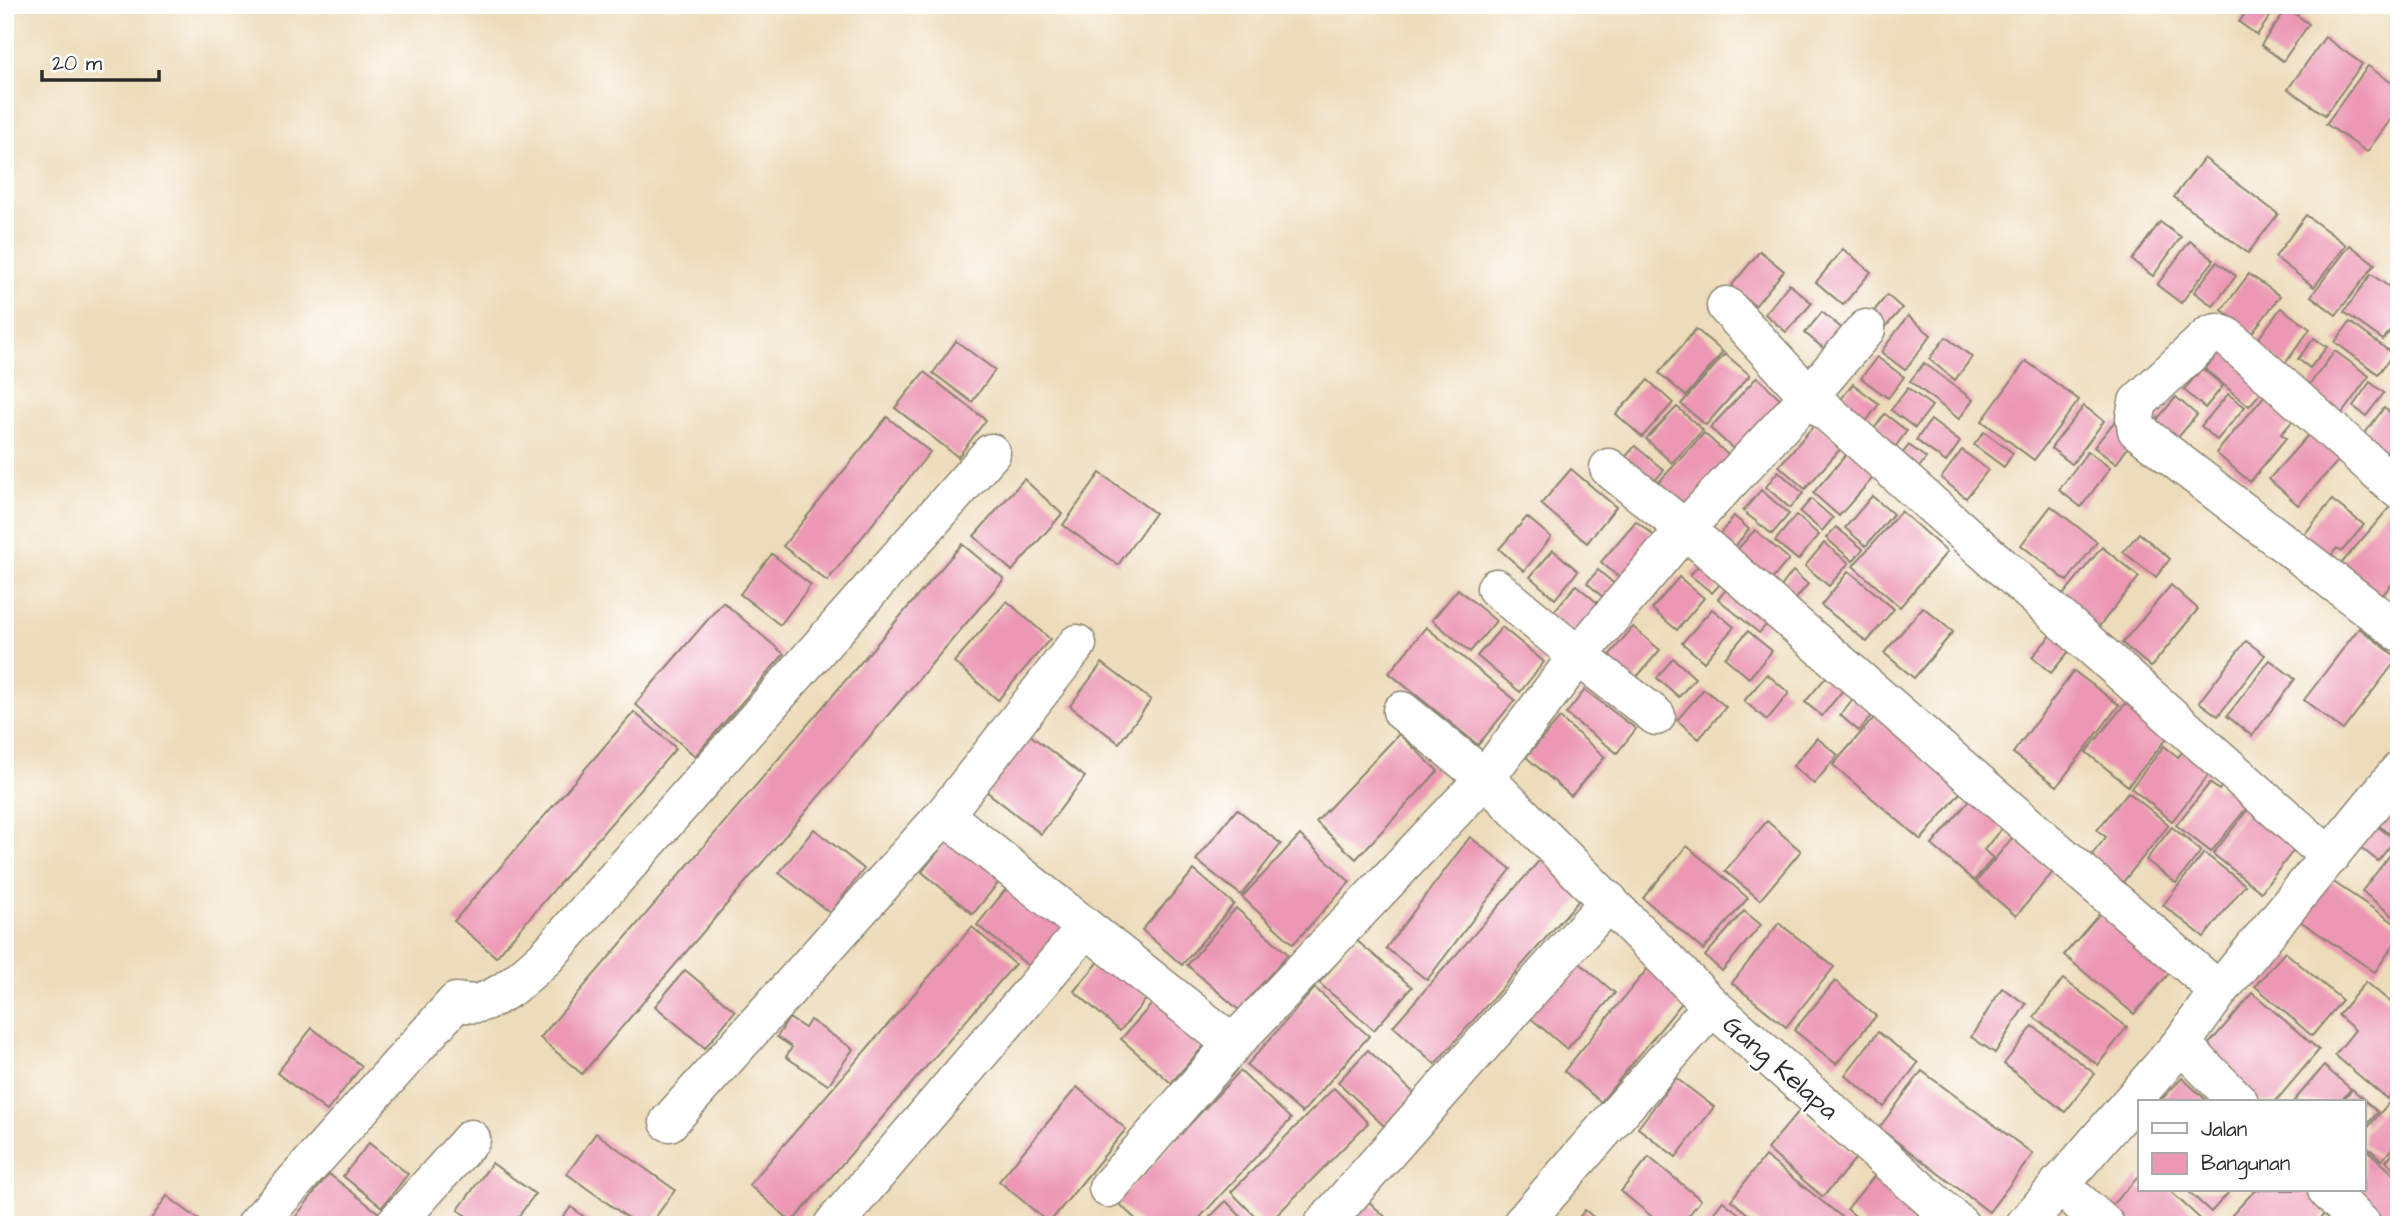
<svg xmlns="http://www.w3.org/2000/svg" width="2404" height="1230" viewBox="0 0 2404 1230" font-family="'Architects Daughter',sans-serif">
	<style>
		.building { fill: #ec97b3 }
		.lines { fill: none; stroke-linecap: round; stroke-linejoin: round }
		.street-casing { stroke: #8c8472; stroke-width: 41 }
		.secondary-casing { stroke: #8c8472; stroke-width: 41 }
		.street { stroke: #fff; stroke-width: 38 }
		.secondary { stroke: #fff; stroke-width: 38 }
		.labels { text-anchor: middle; stroke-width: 5; stroke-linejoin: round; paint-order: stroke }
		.street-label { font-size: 26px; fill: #2b2b2b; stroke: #fff }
	</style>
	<rect width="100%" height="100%" fill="#fff"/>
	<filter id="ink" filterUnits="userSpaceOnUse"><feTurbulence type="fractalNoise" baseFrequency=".0143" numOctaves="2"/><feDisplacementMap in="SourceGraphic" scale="14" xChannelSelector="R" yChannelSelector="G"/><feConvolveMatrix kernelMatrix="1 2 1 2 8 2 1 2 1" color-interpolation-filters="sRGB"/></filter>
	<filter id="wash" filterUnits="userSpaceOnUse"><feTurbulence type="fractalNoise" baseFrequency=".00686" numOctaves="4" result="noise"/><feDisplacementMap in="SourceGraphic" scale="28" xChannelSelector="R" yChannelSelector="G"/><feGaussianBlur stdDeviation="1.57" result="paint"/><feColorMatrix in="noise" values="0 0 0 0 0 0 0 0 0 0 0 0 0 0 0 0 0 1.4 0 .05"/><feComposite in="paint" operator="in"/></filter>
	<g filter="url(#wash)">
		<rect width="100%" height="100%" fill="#eddcba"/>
		<g id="blocks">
			<!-- building -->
			<g class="building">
				<polygon points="2251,5 2278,5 2257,35 2239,22"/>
				<polygon points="2287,8 2309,24 2283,61 2261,45"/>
				<polygon points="2325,37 2362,64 2325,115 2288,89"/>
				<polygon points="2368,66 2399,88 2399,108 2367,152 2326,124"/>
				<polygon points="2204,158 2278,214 2248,253 2174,197"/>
				<polygon points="2306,215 2346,245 2314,287 2275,257"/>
				<polygon points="2160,222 2181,237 2153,276 2132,260"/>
				<polygon points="2190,241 2214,260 2181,303 2157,285"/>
				<polygon points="2350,245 2375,264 2336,315 2311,296"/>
				<polygon points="1843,249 1871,272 1843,305 1816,282"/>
				<polygon points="1760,251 1784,271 1755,306 1731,286"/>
				<polygon points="2217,262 2236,276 2213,306 2194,292"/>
				<polygon points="2249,274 2280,296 2252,333 2222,310"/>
				<polygon points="2371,274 2399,294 2399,318 2383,340 2344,312"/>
				<polygon points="1789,284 1812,303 1786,332 1765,314"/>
				<polygon points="1887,295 1902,308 1883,330 1869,317"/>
				<polygon points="2281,308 2310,329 2284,365 2255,343"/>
				<polygon points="1822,312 1845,331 1828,352 1805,333"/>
				<polygon points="1908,316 1931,335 1905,370 1881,352"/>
				<polygon points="2350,322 2393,354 2378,374 2335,342"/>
				<polygon points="1696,329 1723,352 1686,396 1659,373"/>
				<polygon points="1946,337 1972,357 1955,380 1929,359"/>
				<polygon points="2314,338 2327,347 2310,368 2298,359"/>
				<polygon points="956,341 995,370 972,402 933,373"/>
				<polygon points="2227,343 2271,381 2249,406 2205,369"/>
				<polygon points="2335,351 2369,376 2335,423 2300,397"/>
				<polygon points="1725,354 1750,375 1706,425 1681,404"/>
				<polygon points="1877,357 1904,377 1888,398 1861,378"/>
				<polygon points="2026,361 2079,400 2034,460 1982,421"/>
				<polygon points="1924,363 1973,400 1959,419 1910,381"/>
				<polygon points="2202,368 2223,386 2205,408 2184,390"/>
				<polygon points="924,372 986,420 958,457 895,408"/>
				<polygon points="1757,377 1785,403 1739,454 1710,428"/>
				<polygon points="1648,380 1673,403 1642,437 1616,414"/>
				<polygon points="2370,382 2384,393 2366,416 2353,406"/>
				<polygon points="1853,384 1879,404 1862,427 1835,407"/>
				<polygon points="1908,388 1932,406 1915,428 1891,410"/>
				<polygon points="2271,388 2300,413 2281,434 2286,438 2250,482 2216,453"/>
				<polygon points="2228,394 2245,407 2217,440 2201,426"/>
				<polygon points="2176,397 2197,415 2175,441 2154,423"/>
				<polygon points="2084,406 2104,421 2072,464 2051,448"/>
				<polygon points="1677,407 1703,430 1672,463 1646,439"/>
				<polygon points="2384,408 2399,419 2399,435 2382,458 2359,441"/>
				<polygon points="1885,414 1907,431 1892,451 1870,434"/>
				<polygon points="887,417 930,452 827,581 783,546"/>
				<polygon points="1931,420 1960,442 1946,462 1916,440"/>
				<polygon points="2115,421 2136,436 2116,464 2094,447"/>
				<polygon points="1816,423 1843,446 1805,489 1779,466"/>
				<polygon points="2317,425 2347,451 2298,505 2269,479"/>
				<polygon points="1984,432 2013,453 2004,467 1974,445"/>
				<polygon points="1704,433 1737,463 1690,514 1657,484"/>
				<polygon points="1909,445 1926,458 1912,477 1895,463"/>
				<polygon points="1635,446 1664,470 1646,491 1617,467"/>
				<polygon points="1852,448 1879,471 1839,516 1813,493"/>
				<polygon points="1962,450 1988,470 1966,498 1941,478"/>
				<polygon points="2088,451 2110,468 2081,507 2059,490"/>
				<polygon points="1571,469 1616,507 1587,543 1541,504"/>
				<polygon points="1778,471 1803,493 1790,508 1766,487"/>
				<polygon points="1100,473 1155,513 1118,565 1063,525"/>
				<polygon points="1024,479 1062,514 1012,571 974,536"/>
				<polygon points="1761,490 1789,514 1772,534 1743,511"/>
				<polygon points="1872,496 1893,514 1866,546 1845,528"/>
				<polygon points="1811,499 1833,518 1822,531 1800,512"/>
				<polygon points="2332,500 2364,525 2342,551 2337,548 2325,562 2299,541"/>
				<polygon points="2394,502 2399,507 2399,576 2379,599 2340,565"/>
				<polygon points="2051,506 2097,542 2067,581 2021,545"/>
				<polygon points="1901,511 1947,552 1900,607 1853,566"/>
				<polygon points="1796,515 1819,535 1798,560 1775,541"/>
				<polygon points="1734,516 1749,529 1732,550 1717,538"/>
				<polygon points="1527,517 1551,537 1524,571 1499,549"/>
				<polygon points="1636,521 1660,541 1625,583 1601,562"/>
				<polygon points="1836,527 1863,549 1853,561 1826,538"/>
				<polygon points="1755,530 1789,559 1769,583 1734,553"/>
				<polygon points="2139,533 2170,559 2156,577 2123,552"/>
				<polygon points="1824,543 1849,563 1829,586 1805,566"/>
				<polygon points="962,544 1004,579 582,1074 540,1038"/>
				<polygon points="2102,547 2139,577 2096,630 2059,600"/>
				<polygon points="1553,550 1578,571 1555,599 1530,577"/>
				<polygon points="772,554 811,585 780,625 740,594"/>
				<polygon points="1702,562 1724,580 1712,593 1690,575"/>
				<polygon points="1598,570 1618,587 1607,601 1587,583"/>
				<polygon points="1793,571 1808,584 1795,600 1780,588"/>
				<polygon points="1849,571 1894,609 1867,642 1821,605"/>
				<polygon points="1679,577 1704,598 1677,630 1652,609"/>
				<polygon points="1576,585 1600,605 1574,635 1550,616"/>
				<polygon points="1730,585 1772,619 1759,633 1718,599"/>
				<polygon points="2171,585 2198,609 2151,667 2122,643"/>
				<polygon points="1458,589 1496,621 1470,652 1432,620"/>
				<polygon points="1007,601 1050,639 998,700 954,662"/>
				<polygon points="723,602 784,654 695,756 635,704"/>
				<polygon points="1923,607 1953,632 1914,678 1884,653"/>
				<polygon points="1712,609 1734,627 1704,662 1682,643"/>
				<polygon points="1426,627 1515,700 1478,745 1389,673"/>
				<polygon points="1502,627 1544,662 1520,692 1477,656"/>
				<polygon points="1633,627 1660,650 1628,687 1601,665"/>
				<polygon points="2359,628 2398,658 2343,730 2304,700"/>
				<polygon points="1748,631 1772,651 1749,678 1725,658"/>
				<polygon points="2052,634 2070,650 2051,673 2032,657"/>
				<polygon points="2246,641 2265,655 2218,716 2199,702"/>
				<polygon points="1673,658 1695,678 1679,697 1657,678"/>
				<polygon points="2270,660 2295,679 2252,736 2227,716"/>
				<polygon points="1102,663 1151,700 1119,743 1070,706"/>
				<polygon points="2074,671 2119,705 2057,786 2013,753"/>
				<polygon points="1767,674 1789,693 1767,720 1744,701"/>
				<polygon points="1827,676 1843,690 1822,716 1805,702"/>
				<polygon points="1704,689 1726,707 1699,739 1677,720"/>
				<polygon points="1585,690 1636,729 1617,753 1566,714"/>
				<polygon points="2132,695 2168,737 2128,786 2086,752"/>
				<polygon points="1853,699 1872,715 1859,731 1840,715"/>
				<polygon points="634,712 676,748 496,957 454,921"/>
				<polygon points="1878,713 1965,787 1921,840 1833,765"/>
				<polygon points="1560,718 1605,757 1571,796 1526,757"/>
				<polygon points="1399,734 1438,771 1356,859 1316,822"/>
				<polygon points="1030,735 1085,777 1041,834 986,791"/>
				<polygon points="1817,738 1838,755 1814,784 1793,766"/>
				<polygon points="2164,746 2178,757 2184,750 2211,772 2172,821 2131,788"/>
				<polygon points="2225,782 2251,802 2211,852 2176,825 2210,783 2219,790"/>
				<polygon points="2128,792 2169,825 2119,887 2087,861 2106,837 2097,830"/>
				<polygon points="1974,795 2007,822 1984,850 1993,858 1974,881 1932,845"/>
				<polygon points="2399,796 2399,841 2377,824"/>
				<polygon points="2253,803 2301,841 2261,892 2213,854"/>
				<polygon points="1237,809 1281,844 1241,895 1196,860"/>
				<polygon points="1767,821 1801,851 1760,900 1725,871"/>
				<polygon points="2372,822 2395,840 2378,861 2355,843"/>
				<polygon points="2172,827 2201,851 2176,883 2146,860"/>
				<polygon points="814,829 864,869 830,913 779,873"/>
				<polygon points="956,829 1008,871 973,914 922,872"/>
				<polygon points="1300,835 1350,882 1293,944 1242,897"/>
				<polygon points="1470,837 1511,869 1427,980 1386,948"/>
				<polygon points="2012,838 2053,872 2016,916 1976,882"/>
				<polygon points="1687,846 1748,898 1703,950 1643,898"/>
				<polygon points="2397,846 2399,847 2399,921 2362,891"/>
				<polygon points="1546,853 1588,890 1435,1064 1393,1026"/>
				<polygon points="2204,853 2245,885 2204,937 2163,905"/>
				<polygon points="1194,870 1234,904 1182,965 1142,930"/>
				<polygon points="1014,879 1070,924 1034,970 977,925"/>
				<polygon points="2329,879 2399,926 2399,937 2375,972 2300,921"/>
				<polygon points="1236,908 1288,954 1239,1010 1187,965"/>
				<polygon points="1744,911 1761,925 1722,971 1705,956"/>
				<polygon points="2101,912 2171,971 2134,1014 2064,955"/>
				<polygon points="1779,923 1834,967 1786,1027 1732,983"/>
				<polygon points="972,927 1015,964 792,1222 749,1185"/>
				<polygon points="1356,940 1412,987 1374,1030 1319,983"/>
				<polygon points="2285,952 2342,1000 2312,1036 2255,986"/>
				<polygon points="1103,957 1148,997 1120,1031 1074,991"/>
				<polygon points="1576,960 1615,993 1567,1049 1528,1016"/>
				<polygon points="1648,968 1685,999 1601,1102 1564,1071"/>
				<polygon points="685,970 735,1011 705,1048 655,1006"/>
				<polygon points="2063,979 2127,1027 2098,1065 2034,1017"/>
				<polygon points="1835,981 1876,1016 1836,1064 1794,1030"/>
				<polygon points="2366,982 2399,1009 2399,1085 2387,1099 2335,1055 2355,1030 2338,1015"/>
				<polygon points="1315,988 1369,1036 1302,1113 1247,1065"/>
				<polygon points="2002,988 2026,1004 1995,1053 1971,1037"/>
				<polygon points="2253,993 2319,1050 2275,1102 2261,1102 2202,1052"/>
				<polygon points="1158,997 1208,1041 1171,1083 1121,1039"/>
				<polygon points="789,1018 805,1028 810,1020 853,1049 828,1085 786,1057 792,1047 777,1037"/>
				<polygon points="2033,1026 2095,1074 2065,1112 2004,1064"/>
				<polygon points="312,1028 362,1066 327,1111 277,1073"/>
				<polygon points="1878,1032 1918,1063 1884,1107 1845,1075"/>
				<polygon points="1368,1050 1414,1093 1384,1126 1338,1082"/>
				<polygon points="2324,1066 2351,1089 2340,1102 2293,1102"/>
				<polygon points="1240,1071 1291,1119 1193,1225 1142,1225 1117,1202"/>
				<polygon points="1922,1071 2033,1154 1989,1212 1879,1128"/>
				<polygon points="1676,1078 1714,1107 1676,1157 1638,1128"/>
				<polygon points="2182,1078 2206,1100 2203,1102 2159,1102"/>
				<polygon points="1077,1087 1126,1129 1049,1223 999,1181"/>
				<polygon points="1334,1088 1368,1123 1267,1225 1264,1225 1231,1192"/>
				<polygon points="2352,1089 2378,1112 2364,1128 2364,1102 2341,1102"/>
				<polygon points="2397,1093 2399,1141 2382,1160 2364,1144 2364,1132"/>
				<polygon points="1800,1110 1856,1158 1823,1197 1767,1149"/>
				<polygon points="596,1133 675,1190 650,1225 638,1225 567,1174"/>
				<polygon points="369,1143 408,1174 382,1207 343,1176"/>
				<polygon points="2364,1147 2399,1179 2399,1215 2390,1225 2382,1225 2343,1190 2364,1190"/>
				<polygon points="2399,1147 2399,1173 2386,1161"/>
				<polygon points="1765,1156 1852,1225 1761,1225 1731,1200"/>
				<polygon points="1649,1157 1701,1200 1681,1225 1662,1225 1621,1191"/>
				<polygon points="492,1163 535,1194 512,1225 479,1225 458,1210"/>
				<polygon points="329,1174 380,1214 372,1225 299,1225 293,1220"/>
				<polygon points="1876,1174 1921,1212 1910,1225 1866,1225 1847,1209"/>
				<polygon points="2140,1175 2140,1190 2169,1190 2207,1225 2130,1225 2110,1207"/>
				<polygon points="2187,1190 2231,1190 2211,1212"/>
				<polygon points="2255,1190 2306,1190 2328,1210 2314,1225 2241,1225 2231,1216"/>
				<polygon points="167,1196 206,1225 147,1225"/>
				<polygon points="1367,1200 1394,1225 1356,1225 1349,1219"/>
				<polygon points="1226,1201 1249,1225 1202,1225"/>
				<polygon points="1723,1201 1753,1225 1704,1225"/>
				<polygon points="571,1207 595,1225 557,1225"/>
				<polygon points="1585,1210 1603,1225 1573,1225"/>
			</g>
		</g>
	</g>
	<g filter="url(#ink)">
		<use href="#blocks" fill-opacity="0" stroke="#8c8472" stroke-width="2"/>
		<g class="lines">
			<defs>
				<g id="street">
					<polyline points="1726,306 1809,396 1866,329"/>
					<polyline points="1609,468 1685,529 2219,991"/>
					<polyline points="2399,490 2226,336 2217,333 2210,335 2138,402 2135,418 2137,430 2399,632"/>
					<polyline points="1496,588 1578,656 1656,716"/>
					<polyline points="1402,711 1485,778 1712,1006 1960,1225"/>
					<polyline points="944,815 1233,1044"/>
					<polyline points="2181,1044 2239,1102"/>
					<polyline points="669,1122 944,815 1077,644"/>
					<polyline points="2059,1184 2105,1225"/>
					<polyline points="1108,1188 1233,1044 1485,778 1578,656 1685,529 1809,396 2330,857"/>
					<polyline points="2327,1190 2362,1225"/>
					<path d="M256 1225 456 1002C463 1003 472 1004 479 1003 505 996 528 973 547 956L991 453"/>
					<polyline points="394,1225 471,1139"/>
					<polyline points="833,1225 1086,928"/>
					<polyline points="1323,1225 1609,901"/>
					<polyline points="1521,1225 1712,1006"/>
				</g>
				<polyline id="secondary" points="2025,1225 2181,1044 2219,991 2399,771"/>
			</defs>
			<!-- street casing -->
			<use href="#street" class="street-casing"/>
			<!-- secondary casing -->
			<use href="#secondary" class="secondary-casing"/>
			<!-- street -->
			<use href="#street" class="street"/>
			<!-- secondary -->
			<use href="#secondary" class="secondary"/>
		</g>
	</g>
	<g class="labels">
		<!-- street labels -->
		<g class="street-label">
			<text transform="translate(1781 1067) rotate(41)" y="9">Gang Kelapa</text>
		</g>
	</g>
	<!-- margin -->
	<rect width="2404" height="1230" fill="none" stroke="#fff" stroke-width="28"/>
	<!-- legend -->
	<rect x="2138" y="1100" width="228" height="91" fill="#ffffff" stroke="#aaaaaa" stroke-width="2"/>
	<rect x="2152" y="1123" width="35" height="10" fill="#ffffff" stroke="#aaaaaa" stroke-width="2"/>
	<text x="2201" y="1136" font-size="21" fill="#2b2b2b">Jalan</text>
	<rect x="2152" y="1153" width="35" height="21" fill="#ec97b3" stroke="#aaaaaa" stroke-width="2"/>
	<text x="2201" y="1170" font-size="21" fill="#2b2b2b">Bangunan</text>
	<!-- scale -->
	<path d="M42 70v10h117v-10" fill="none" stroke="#2b2b2b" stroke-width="3.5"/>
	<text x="52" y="70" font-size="21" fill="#2b2b2b" stroke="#ffffff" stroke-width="5" paint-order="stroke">20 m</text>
</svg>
